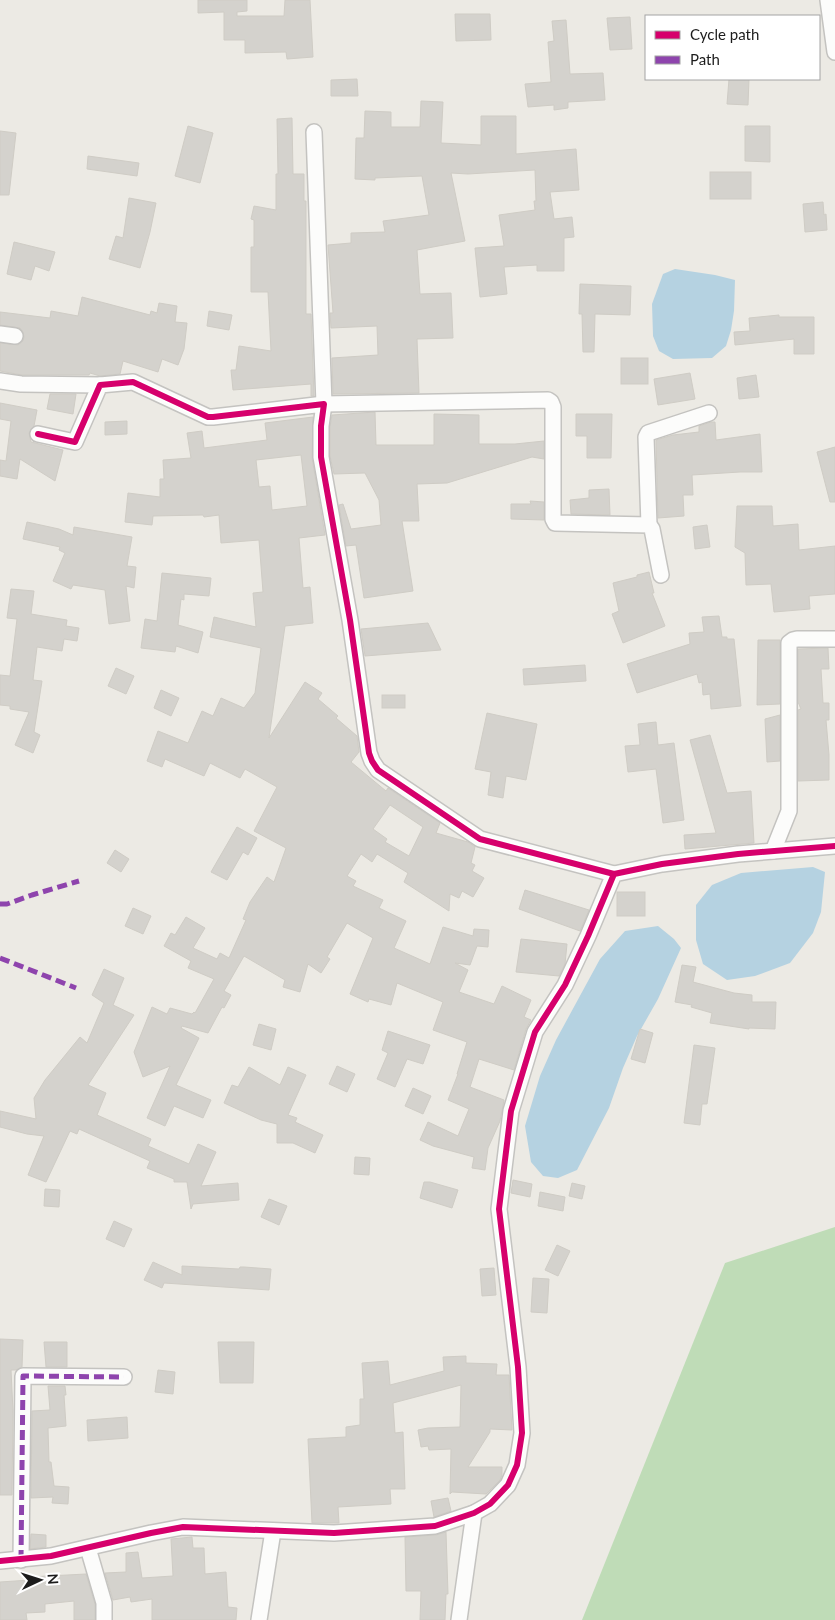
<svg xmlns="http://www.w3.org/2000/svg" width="835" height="1620" viewBox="0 0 835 1620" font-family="Lato,sans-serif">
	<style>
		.forest { fill: #bfdcb7 }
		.water { fill: #b5d2e1 }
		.building { fill: #d4d2cd; stroke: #cfccc5; fill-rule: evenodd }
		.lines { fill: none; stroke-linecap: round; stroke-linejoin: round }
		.street-casing { stroke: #c4c3c0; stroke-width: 18 }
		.street { stroke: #fcfcfb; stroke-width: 15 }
		.quiet { stroke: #8e44ad; stroke-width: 5; stroke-dasharray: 10 5; stroke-linecap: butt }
		.cycleway-casing { stroke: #fff; stroke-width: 9 }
		.cycleway { stroke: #d6006c; stroke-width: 6 }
	</style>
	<rect width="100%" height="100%" fill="#eceae4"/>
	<!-- forest -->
	<polygon class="forest" points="835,1227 835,1620 582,1620 725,1263"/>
	<!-- water -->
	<g class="water">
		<polygon points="675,269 715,275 735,280 734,311 731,330 726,346 712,358 673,359 659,351 653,336 652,304 663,274"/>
		<polygon points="813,867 825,872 821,912 813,933 790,963 755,976 727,980 703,964 696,940 696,905 712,885 741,873"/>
		<polygon points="658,926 674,939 681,948 658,999 637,1036 623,1068 609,1108 577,1170 558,1178 543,1176 531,1162 525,1126 540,1076 556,1040 600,959 625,931"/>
	</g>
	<!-- building -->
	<g class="building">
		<polygon points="198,0 247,0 247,11 237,12 237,16 284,16 285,0 310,0 313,57 287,59 286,52 245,53 245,40 224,40 224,12 198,13"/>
		<polygon points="455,14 490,14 491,40 456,41"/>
		<polygon points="630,17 632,49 610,50 607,18"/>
		<polygon points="566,20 570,74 603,73 605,100 568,102 568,108 554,110 554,105 528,107 525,84 551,82 548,42 554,41 552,21"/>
		<polygon points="357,79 358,96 331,96 331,80"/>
		<polygon points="729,79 749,79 748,105 727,104"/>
		<polygon points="421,101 443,102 441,143 481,145 481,116 516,116 516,154 576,149 579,190 550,192 554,219 572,217 574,237 564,238 564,271 537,271 537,265 504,267 507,294 480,297 475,248 504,246 499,215 535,210 534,201 536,201 535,170 468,174 451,173 465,241 417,250 420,294 451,293 453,338 417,339 419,393 333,394 332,358 378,355 377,326 331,328 330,313 333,313 328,245 351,243 351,233 385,232 383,221 429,215 422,176 375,178 375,180 355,179 356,138 364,138 365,111 391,112 391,127 420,127"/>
		<polygon points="292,118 293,174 304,174 304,201 306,201 306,314 311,314 314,396 311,396 311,384 233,390 231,370 236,370 239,346 271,351 268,292 251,292 251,247 254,247 254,220 251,219 254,206 276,210 276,174 278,174 277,119"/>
		<polygon points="188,126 213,133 200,183 175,176"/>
		<polygon points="745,126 770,126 770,162 745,161"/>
		<polygon points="0,131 16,133 9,195 0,195"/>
		<polygon points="88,156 139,163 137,176 87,169"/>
		<rect x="710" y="172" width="41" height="27"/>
		<polygon points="129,198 156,203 150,232 140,268 109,259 116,236 123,238"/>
		<polygon points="823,202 824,215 826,214 827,230 805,232 803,204"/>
		<polygon points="14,242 55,252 49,271 35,266 31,280 7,274"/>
		<polygon points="580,284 631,286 630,315 595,314 594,352 583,352 582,314 579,314"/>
		<polygon points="82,297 150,315 151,311 157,313 159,303 177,306 175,322 187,323 184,349 178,365 162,359 158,372 123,361 120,374 100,376 90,373 89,375 22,375 0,371 0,343 18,345 23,341 24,337 23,332 20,328 0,325 0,312 50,318 51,311 78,316"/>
		<polygon points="209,311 232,315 229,330 207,326"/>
		<polygon points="779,315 779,317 814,317 814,354 794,354 794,339 735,345 734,332 750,331 749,318"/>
		<rect x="621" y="358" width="27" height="26"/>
		<polygon points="690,373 695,399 658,405 654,379"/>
		<polygon points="756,375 759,397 739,399 737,378"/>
		<polygon points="50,394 76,394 73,414 47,409"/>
		<polygon points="0,403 37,410 34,426 29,433 31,442 63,450 55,481 20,459 17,479 0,476 0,460 6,461 11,421 0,419"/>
		<polygon points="375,412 376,445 434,445 434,414 479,415 479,444 515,444 544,441 544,459 532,457 447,483 417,484 419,521 402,521 413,591 364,598 356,545 346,546 339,505 343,504 351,529 381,525 379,500 365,473 334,474 330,456 330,427 332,415"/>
		<polygon points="576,414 612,414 611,458 587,458 587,436 576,436"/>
		<path d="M313 417 312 458 325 535 299 538 303 588 310 587 313 623 285 626 269 738 305 682 322 693 318 699 338 716 336 718 357 736 359 752 351 762 386 791 388 788 440 823 436 833 468 842 475 847 471 863 475 865 472 871 484 878 473 897 462 891 459 898 450 894 449 911 404 882 408 873 377 854 372 862 361 854 347 876 356 881 353 886 383 900 379 908 406 921 394 948 430 964 443 927 473 936 474 929 489 930 488 947 477 946 470 965 455 963 468 970 459 992 494 1004 502 986 531 1000 524 1017 531 1020 526 1029 514 1070 479 1059 470 1087 504 1100 500 1121 488 1148 485 1170 472 1168 474 1157 433 1146 420 1140 428 1122 458 1136 469 1109 448 1100 458 1074H457L467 1042 433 1030 443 1002 397 983 391 1005 369 999 368 1002 350 994 373 938 347 923 327 957 330 959 321 973 308 964 300 992 283 987 285 980 244 956 224 991 231 995 224 1008 222 1007 208 1033 182 1026 181 1028 199 1038 176 1085 211 1100 203 1118 174 1106 165 1126 147 1118 170 1066 143 1077 134 1052 152 1007 167 1014 170 1008 192 1014 194 1012 195 1013 214 979 188 968 191 961 164 946 171 933 175 935 186 917 205 928 193 948 217 959 220 953 229 958 246 920 243 919 250 902 267 877 274 882 286 848 254 831 277 787 245 769 240 778 210 763 204 776 165 759 162 767 147 761 158 731 188 743 202 711 213 716 221 698 244 708 255 693 261 648 210 637 214 617 256 627 253 593 263 592 259 540 221 543 219 515 204 517 203 515 153 516 152 525 125 522 128 493 160 497V479H164L163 460 191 458 187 433 202 431 204 448 267 440 265 423ZM301 455 307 506 272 510 270 486 259 487 256 460ZM390 805 423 827 409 856 385 842 387 839 373 829Z"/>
		<polygon points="127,421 127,434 105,435 105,422"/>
		<polygon points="711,422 715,422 716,440 760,434 762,472 740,472 692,475 693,495 683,495 684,516 658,518 656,440 673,435 699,432 699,426"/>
		<polygon points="835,447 835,502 830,502 817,452"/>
		<polygon points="609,489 610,515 571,514 570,500 589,498 589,490"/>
		<polygon points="530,501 544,502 544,520 511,519 511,504 531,504"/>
		<polygon points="737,506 772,506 773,526 798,524 799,550 835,546 835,594 809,596 810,609 774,612 771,584 746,585 745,553 735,547"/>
		<polygon points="27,522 59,529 73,535 74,527 132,537 127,566 136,567 134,588 126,586 130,621 109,624 105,590 73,585 71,589 53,581 65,553 59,550 60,547 23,539"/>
		<polygon points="707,525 710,547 695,549 693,527"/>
		<polygon points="649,572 654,593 652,593 665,626 623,643 612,614 619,611 613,583 637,577 637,575"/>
		<polygon points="162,573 211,578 209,596 184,594 184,600 181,599 178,625 203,632 198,653 176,646 175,652 141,648 145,619 157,621"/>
		<polygon points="11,589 34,591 31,614 67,620 66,626 79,628 77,641 64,639 62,651 37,647 33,680 42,681 34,732 40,735 33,753 15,745 29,712 10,709 10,706 0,705 0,675 10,676 17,619 7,618"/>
		<polygon points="719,616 722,637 727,637 727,639 734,639 741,706 711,709 710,694 703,695 702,682 699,683 697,674 637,693 627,664 690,644 689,633 704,632 702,617"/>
		<polygon points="428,623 441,650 365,656 361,629"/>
		<polygon points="758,640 780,640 780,704 757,705"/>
		<polygon points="828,648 829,669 821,669 823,703 829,703 829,720 826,720 829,755 829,780 798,781 798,710 801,709 798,702 798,649"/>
		<polygon points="585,665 586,681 524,685 523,669"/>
		<polygon points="116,668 134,676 126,694 108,686"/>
		<polygon points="161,690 179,698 171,716 154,708"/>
		<rect x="382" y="695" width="23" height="13"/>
		<polygon points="487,713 537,724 526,780 506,776 503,798 488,795 491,772 475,769"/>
		<polygon points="780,715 780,761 767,762 765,719"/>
		<polygon points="656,722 658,745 674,743 684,820 663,823 656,769 628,772 625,746 640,745 638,724"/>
		<polygon points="710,735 727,793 751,791 754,843 685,849 684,835 716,833 690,740"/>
		<polygon points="237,827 257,838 248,855 243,852 227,880 211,872"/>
		<polygon points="115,850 129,859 121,872 107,863"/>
		<polygon points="525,890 589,910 580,931 519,909"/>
		<rect x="617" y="892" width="28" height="24"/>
		<polygon points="133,908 151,916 143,934 125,926"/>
		<polygon points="521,939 567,944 565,964 559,976 516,972"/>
		<polygon points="682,965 696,967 693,982 734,993 752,995 752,1002 776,1002 775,1029 749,1028 749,1029 710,1023 712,1013 691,1007 692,1005 675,1002"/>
		<polygon points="104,969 124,978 113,1005 134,1015 88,1085 106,1093 97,1115 151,1139 148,1146 189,1164 198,1144 216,1152 201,1186 238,1183 239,1200 193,1204 191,1209 187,1182 174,1182 174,1179 147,1168 150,1161 79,1129 77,1134 70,1131 46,1182 28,1175 44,1136 27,1134 0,1127 0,1111 36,1119 34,1098 45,1080 80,1037 87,1043 104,1003 92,995"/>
		<polygon points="259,1024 276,1029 271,1050 253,1045"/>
		<polygon points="640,1029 653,1033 645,1063 631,1059"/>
		<polygon points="388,1031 430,1045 423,1064 407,1059 395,1087 377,1079 388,1053 382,1050"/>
		<polygon points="694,1045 715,1048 707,1104 702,1104 700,1125 684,1123"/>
		<polygon points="337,1066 355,1074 347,1092 329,1084"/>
		<polygon points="249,1067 280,1085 288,1067 306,1075 288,1115 297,1118 295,1122 323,1135 315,1153 293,1143 277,1143 277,1124 261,1120 224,1103 232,1085 238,1087"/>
		<polygon points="413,1088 431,1096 423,1114 405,1106"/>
		<polygon points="355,1157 370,1158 369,1175 354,1174"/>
		<polygon points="513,1180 532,1184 530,1197 511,1193"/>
		<polygon points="424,1182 430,1182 458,1190 452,1208 420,1198"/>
		<polygon points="572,1183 585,1186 582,1199 569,1196"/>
		<polygon points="45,1189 60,1190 59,1207 44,1206"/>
		<polygon points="540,1192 565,1197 563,1211 538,1206"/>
		<polygon points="269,1199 287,1206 279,1225 261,1217"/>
		<polygon points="114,1221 132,1229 124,1247 106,1239"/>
		<polygon points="557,1245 570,1251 558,1276 545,1270"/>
		<polygon points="153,1262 182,1275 182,1266 239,1269 240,1267 244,1267 271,1269 269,1290 164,1283 162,1288 144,1280"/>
		<polygon points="494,1268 496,1295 482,1296 480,1269"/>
		<polygon points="533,1278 549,1279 547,1313 531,1312"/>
		<polygon points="0,1339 23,1340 22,1367 16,1370 11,1370 13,1411 12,1495 0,1495"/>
		<polygon points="44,1342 67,1342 67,1367 46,1367"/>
		<polygon points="218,1342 254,1342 253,1383 220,1383"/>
		<polygon points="466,1356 466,1363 497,1364 496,1375 509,1375 512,1430 490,1429 490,1432 468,1467 502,1467 502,1475 500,1480 486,1494 452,1492 450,1494 451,1449 429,1450 428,1446 421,1447 418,1430 428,1428 460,1427 461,1385 393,1403 395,1433 403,1432 405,1489 390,1489 391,1504 338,1507 339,1523 312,1523 308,1439 346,1437 346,1427 360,1425 360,1399 364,1399 362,1363 388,1361 390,1385 444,1371 443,1357"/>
		<polygon points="158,1370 175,1372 173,1394 155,1392"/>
		<polygon points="48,1386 65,1386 66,1395 64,1395 66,1426 48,1428 49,1462 51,1462 54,1486 69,1487 68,1504 52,1503 53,1497 31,1498 32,1411 50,1410"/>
		<polygon points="127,1417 128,1438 88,1441 87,1420"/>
		<polygon points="448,1498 451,1511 434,1517 431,1501"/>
		<polygon points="446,1532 448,1594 446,1594 445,1620 420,1620 421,1591 406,1591 405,1537 436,1535"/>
		<polygon points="31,1534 46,1535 46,1547 30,1549"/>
		<polygon points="192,1537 193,1548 204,1548 205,1574 226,1572 228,1607 237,1608 236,1620 152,1620 152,1599 131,1602 130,1597 113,1600 105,1573 126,1572 126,1553 138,1552 142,1578 173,1576 171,1539"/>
		<polygon points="86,1574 95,1604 95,1620 74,1620 74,1601 45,1604 45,1612 26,1613 27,1620 0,1620 0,1582 30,1580 29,1577"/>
	</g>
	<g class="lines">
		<defs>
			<g id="street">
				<polyline points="828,0 835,52"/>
				<polyline points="314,132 324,404 548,400 551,402 553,407 553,519 555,523 649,525 652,529 661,575"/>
				<polyline points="0,334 15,336"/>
				<polyline points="0,381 21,384 100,385"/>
				<polyline points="38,434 75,442 100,385 133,382 208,417 213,417 324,404 321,426 321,457 350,620 369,753 372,761 378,770 480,839 614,874"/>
				<polyline points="649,525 646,437 648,433 709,413"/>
				<polyline points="773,851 789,811 789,643 793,640 797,639 835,639"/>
				<polyline points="88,1548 104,1603 104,1620"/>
				<polyline points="21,1560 23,1376 124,1377"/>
				<polyline points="0,1561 51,1556 151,1533 183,1527 334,1533 435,1526 474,1513 490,1504 508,1485 517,1465 522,1433 518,1367 499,1209 511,1111 535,1032 565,985 588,936 614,874 662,864 738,854 835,846"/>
				<polyline points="259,1620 273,1531"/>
				<polyline points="459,1620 474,1513"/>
			</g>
		</defs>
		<!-- street casing -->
		<use href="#street" class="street-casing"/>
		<!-- street -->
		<use href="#street" class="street"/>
		<!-- quiet -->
		<g class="quiet">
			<polyline points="0,904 7,904 32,895 79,881"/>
			<polyline points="0,958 76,988"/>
			<polyline points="21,1560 23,1376 124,1377"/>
		</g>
		<defs>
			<g id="cycleway">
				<polyline points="38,434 75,442 100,385 133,382 208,417 213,417 324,404 321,426 321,457 350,620 369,753 372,761 378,770 480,839 614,874"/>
				<polyline points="0,1561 51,1556 151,1533 183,1527 334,1533 435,1526 474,1513 490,1504 508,1485 517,1465 522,1433 518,1367 499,1209 511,1111 535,1032 565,985 588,936 614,874 662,864 738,854 835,846"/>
			</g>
		</defs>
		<!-- cycleway casing -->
		<use href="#cycleway" class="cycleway-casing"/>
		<!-- cycleway -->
		<use href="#cycleway" class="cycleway"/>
	</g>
	<!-- legend -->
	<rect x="645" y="15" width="175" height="65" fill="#ffffff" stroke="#a4a4a4"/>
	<rect x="655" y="31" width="25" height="8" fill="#d6006c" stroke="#a4a4a4"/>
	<text x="690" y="40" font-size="15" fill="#1c1c1c">Cycle path</text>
	<rect x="655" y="56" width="25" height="8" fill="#8e44ad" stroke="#a4a4a4"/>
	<text x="690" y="65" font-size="15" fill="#1c1c1c">Path</text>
	<!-- north arrow -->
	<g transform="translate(40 1580) rotate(86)" stroke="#ffffff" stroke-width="4" paint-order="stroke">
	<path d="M0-4L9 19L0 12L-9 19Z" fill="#1c1c1c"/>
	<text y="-8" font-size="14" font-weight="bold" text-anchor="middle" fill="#1c1c1c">N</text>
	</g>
</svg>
